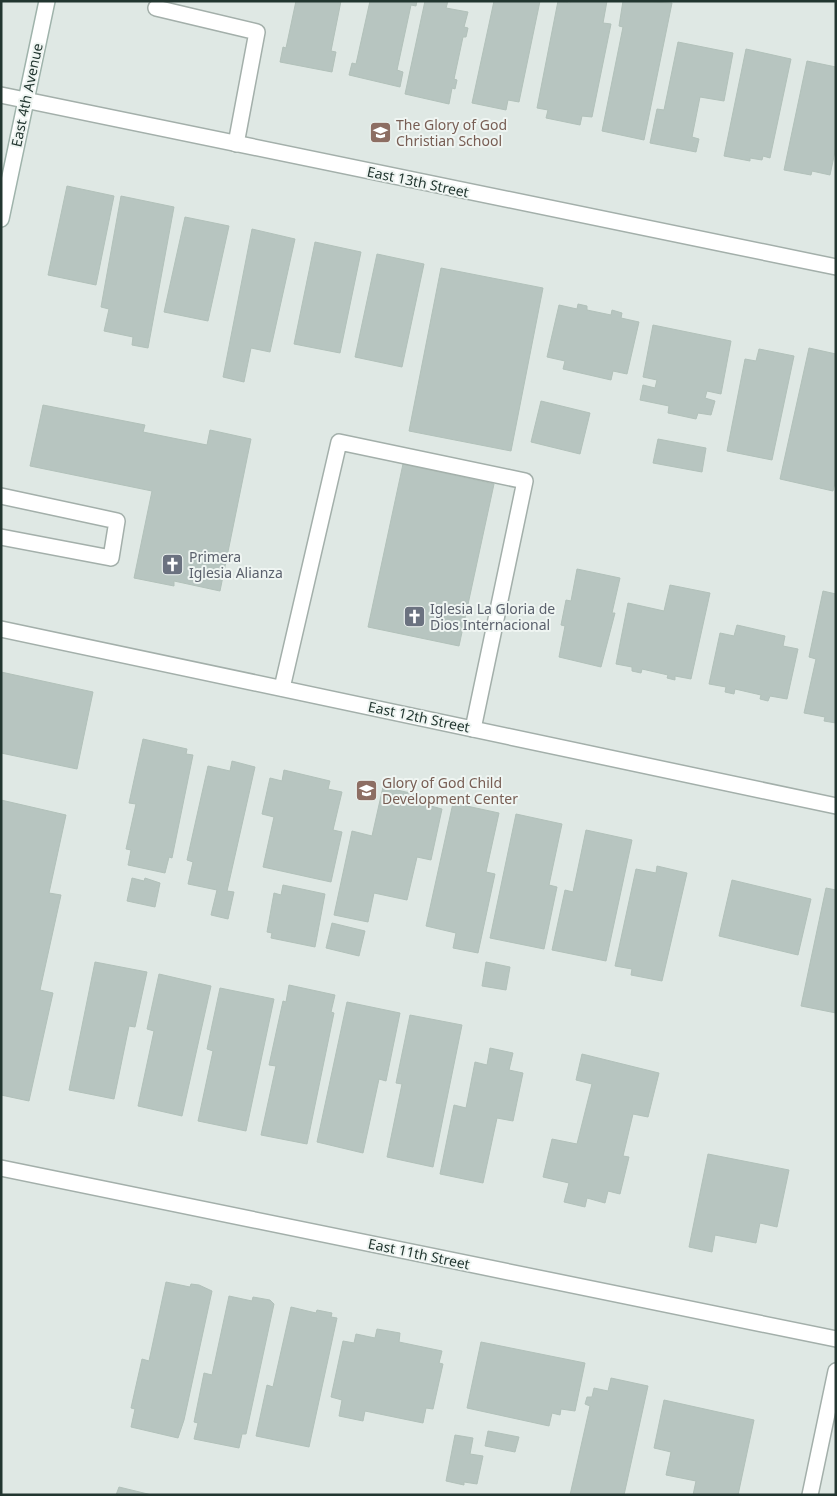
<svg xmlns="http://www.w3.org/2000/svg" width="837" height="1496" viewBox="0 0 837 1496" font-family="'Noto Sans',sans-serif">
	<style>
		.building { fill: #b7c5c0; stroke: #b2c1ba }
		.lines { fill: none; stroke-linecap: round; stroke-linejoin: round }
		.lane-casing { stroke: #a3afaa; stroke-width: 18 }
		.street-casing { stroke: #a3afaa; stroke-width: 18 }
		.secondary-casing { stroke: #9fb3ab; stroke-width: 18 }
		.lane { stroke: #fff; stroke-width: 15 }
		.street { stroke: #fff; stroke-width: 15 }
		.secondary { stroke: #fff; stroke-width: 15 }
		.labels { text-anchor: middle; stroke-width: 4; stroke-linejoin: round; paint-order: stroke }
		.street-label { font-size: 14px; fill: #223630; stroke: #eff5f2 }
		.education-label { font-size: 14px; fill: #785e54; stroke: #eff5f2; text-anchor: start }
		.worship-label { font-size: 14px; fill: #5b616d; stroke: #eff5f2; text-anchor: start }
	</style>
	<rect width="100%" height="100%" fill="#dfe8e4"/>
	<!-- building -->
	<g class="building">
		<polygon points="296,1 341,1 331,51 336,52 332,72 280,62 283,47 286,48"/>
		<polygon points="370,1 417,1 416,6 411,5 397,70 403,72 400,87 349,75 352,63 356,64"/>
		<polygon points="425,1 448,1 446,8 468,12 464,27 468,28 466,37 463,37 454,79 457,80 455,89 452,88 449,104 405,94"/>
		<polygon points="494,1 540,1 519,102 508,100 506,110 472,103"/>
		<polygon points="558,1 570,3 570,1 607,1 603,23 611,24 592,117 582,116 580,125 546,118 548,110 537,108"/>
		<polygon points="623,1 672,3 644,140 602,131 623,27 619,26"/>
		<polygon points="678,42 733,53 724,101 700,97 692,137 699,139 696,152 650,143 657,109 664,110"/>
		<polygon points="746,49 791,59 770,158 763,156 762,160 750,158 750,161 724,156"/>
		<polygon points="807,61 836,67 836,147 830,175 812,171 811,175 784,170"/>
		<polygon points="67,186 114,196 96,285 48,275"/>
		<polygon points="121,196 174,207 148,348 132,345 133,337 104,331 109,309 101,307"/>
		<polygon points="185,217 229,226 208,321 164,312"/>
		<polygon points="252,229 295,239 270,352 251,348 244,382 223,377"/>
		<polygon points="315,242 361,252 340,353 294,344"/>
		<polygon points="377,254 424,264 402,367 355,357"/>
		<polygon points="441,268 543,288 511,451 409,431"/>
		<polygon points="578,304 587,306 587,310 611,315 612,310 622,313 621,318 639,322 627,374 613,371 611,380 563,369 565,361 547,357 559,305 577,309"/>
		<polygon points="653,325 731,341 721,394 707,391 705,398 715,401 711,415 698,413 696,419 668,413 669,406 640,400 643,385 655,388 657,380 643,377"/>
		<polygon points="809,348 836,354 836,479 833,491 780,479"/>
		<polygon points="759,349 794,356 772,460 727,451 745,359 756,361"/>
		<polygon points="541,401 590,413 580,454 531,442"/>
		<polygon points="43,405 145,425 143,432 207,445 210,430 251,439 220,591 174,581 174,586 134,578 152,491 30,466"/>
		<polygon points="658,439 706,448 702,472 653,463"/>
		<polygon points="403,464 494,484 459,646 368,627"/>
		<polygon points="577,569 620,578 612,613 615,613 601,667 559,657 565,626 561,625 566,600 571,601"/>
		<polygon points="670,585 710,593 691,679 675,676 675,680 667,678 668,675 642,669 641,673 632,671 632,667 616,664 628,603 664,611"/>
		<polygon points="823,591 836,594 836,723 824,721 825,717 804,713 816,659 809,657"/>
		<polygon points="737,625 785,636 783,646 798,649 787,699 770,696 768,701 760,699 761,695 735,689 734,694 725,692 726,687 709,684 720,633 734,636"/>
		<polygon points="1,672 93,692 77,769 1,753"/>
		<polygon points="143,739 187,749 186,754 193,755 172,858 169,857 165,873 128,865 131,850 126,849 136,804 129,803"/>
		<polygon points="232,761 255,767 227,891 234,892 228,919 211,915 217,890 188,884 193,862 187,860 208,766 230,771"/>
		<polygon points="284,770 330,781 328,789 342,792 333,830 342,832 331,882 263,867 274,817 262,814 270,778 282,781"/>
		<polygon points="383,787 429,797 427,805 442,809 431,860 417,857 407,900 374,893 368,922 334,915 352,831 372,836"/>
		<polygon points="1,800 66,815 49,893 61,895 40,990 53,993 29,1101 1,1095"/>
		<polygon points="453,803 499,813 486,872 495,874 478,953 453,948 456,933 426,926"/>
		<polygon points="516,814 562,824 549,885 557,887 544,949 490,938"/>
		<polygon points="586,830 632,840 606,961 552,950 565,890 573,892"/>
		<polygon points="657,866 687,873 662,981 631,975 632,969 615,966 636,869 656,873"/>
		<polygon points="132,878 144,881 145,878 160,883 155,907 127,901"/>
		<polygon points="732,880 811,899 798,955 719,936"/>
		<polygon points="283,885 325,894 315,947 271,938 272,933 267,932 274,893 281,895"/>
		<polygon points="826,888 836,890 836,1013 801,1006"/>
		<polygon points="332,923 365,931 359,956 326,948"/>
		<polygon points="95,962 147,972 135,1027 129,1026 114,1099 69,1090"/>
		<polygon points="486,962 510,967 506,990 482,986"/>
		<polygon points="159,974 211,986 182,1116 138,1106 154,1031 147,1029"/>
		<polygon points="289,985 335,995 331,1012 334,1013 307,1144 261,1135 276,1066 269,1065 283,1001 286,1002"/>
		<polygon points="220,988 274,999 246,1131 198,1121 213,1051 207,1049"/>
		<polygon points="347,1002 400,1013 386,1081 379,1079 363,1153 317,1142"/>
		<polygon points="410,1015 462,1025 433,1167 387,1157 402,1084 396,1083"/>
		<polygon points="490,1048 513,1053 509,1070 523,1073 513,1121 497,1118 483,1183 440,1174 454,1105 466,1108 475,1062 487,1065"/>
		<polygon points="582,1054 659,1073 648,1117 633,1114 623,1156 629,1157 620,1194 608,1191 605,1203 587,1198 585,1207 564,1202 569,1183 543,1177 552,1139 577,1144 592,1084 576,1080"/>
		<polygon points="708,1154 789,1170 777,1227 760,1223 756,1243 715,1235 712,1252 689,1247"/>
		<polygon points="166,1282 190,1287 191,1284 199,1285 212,1291 184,1420 178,1438 131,1427 135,1409 131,1408 142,1359 149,1361"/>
		<polygon points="229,1296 252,1301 253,1297 270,1300 274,1304 246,1434 242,1434 239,1448 194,1439 198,1423 194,1422 204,1373 212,1375"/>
		<polygon points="291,1307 316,1313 317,1310 332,1313 331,1317 337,1318 309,1447 256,1436 267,1385 273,1387"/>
		<polygon points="377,1329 400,1333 399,1342 442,1351 439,1363 443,1364 433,1409 426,1408 423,1423 365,1411 363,1421 339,1416 342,1400 331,1397 343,1341 354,1343 356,1334 375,1338"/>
		<polygon points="481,1342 585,1363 575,1411 561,1409 560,1415 552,1413 549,1426 467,1408"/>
		<polygon points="611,1378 648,1386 624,1495 570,1495 590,1406 585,1404 587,1397 592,1397 594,1388 608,1391"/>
		<polygon points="664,1400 754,1420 738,1495 693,1495 696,1481 666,1475 671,1452 654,1448"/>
		<polygon points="488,1431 519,1437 515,1452 485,1446"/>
		<polygon points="455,1435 473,1438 470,1454 483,1456 477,1484 464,1482 464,1485 446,1481"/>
		<polygon points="119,1487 152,1495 116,1495"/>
	</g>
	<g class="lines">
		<defs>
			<g id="lane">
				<polyline points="156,8 257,32 236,144"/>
				<polyline points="1,496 117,521 111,558 1,537"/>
				<polyline points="282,688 339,442 525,481 473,729"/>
			</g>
			<g id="street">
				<polyline points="1,95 836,267"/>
				<polyline points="1,629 836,806"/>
				<polyline points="1,1168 836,1339"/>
				<polyline points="810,1495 836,1371"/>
			</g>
			<polyline id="secondary" points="1,219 47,1"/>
		</defs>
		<!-- lane casing -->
		<use href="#lane" class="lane-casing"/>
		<!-- street casing -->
		<use href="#street" class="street-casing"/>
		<!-- secondary casing -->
		<use href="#secondary" class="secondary-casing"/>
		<!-- lane -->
		<use href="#lane" class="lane"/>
		<!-- street -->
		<use href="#street" class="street"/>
		<!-- secondary -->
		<use href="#secondary" class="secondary"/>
	</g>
	<!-- icons -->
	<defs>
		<symbol id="school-square" viewBox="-11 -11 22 22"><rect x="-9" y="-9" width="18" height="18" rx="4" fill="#8d6e63" stroke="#eff5f2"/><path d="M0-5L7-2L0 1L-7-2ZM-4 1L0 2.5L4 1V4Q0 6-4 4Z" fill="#fff"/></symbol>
		<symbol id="church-square" viewBox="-11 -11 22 22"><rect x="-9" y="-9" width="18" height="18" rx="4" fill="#6b7280" stroke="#eff5f2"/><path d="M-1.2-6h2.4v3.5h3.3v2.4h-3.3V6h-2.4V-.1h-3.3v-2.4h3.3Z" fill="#fff"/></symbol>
	</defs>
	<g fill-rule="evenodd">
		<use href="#school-square" x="368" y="120" width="25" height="25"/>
		<use href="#church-square" x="160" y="552" width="25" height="25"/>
		<use href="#church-square" x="402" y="604" width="25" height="25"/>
		<use href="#school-square" x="354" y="778" width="25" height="25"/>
	</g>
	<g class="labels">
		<!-- street labels -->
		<g class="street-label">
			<text transform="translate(27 95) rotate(-78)" y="5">East 4th Avenue</text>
			<text transform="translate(418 182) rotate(12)" y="5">East 13th Street</text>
			<text transform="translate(419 717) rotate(12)" y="5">East 12th Street</text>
			<text transform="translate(419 1254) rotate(12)" y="5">East 11th Street</text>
		</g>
		<!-- education labels -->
		<g class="education-label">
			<text x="396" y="130">The Glory of God<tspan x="396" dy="16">Christian School</tspan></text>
			<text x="382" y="788">Glory of God Child<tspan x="382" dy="16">Development Center</tspan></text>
		</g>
		<!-- worship labels -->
		<g class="worship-label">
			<text x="189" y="562">Primera<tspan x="189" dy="16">Iglesia Alianza</tspan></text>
			<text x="430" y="614">Iglesia La Gloria de<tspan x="430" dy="16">Dios Internacional</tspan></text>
		</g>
	</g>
	<!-- border -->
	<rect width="837" height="1496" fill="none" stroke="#223630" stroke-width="5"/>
</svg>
